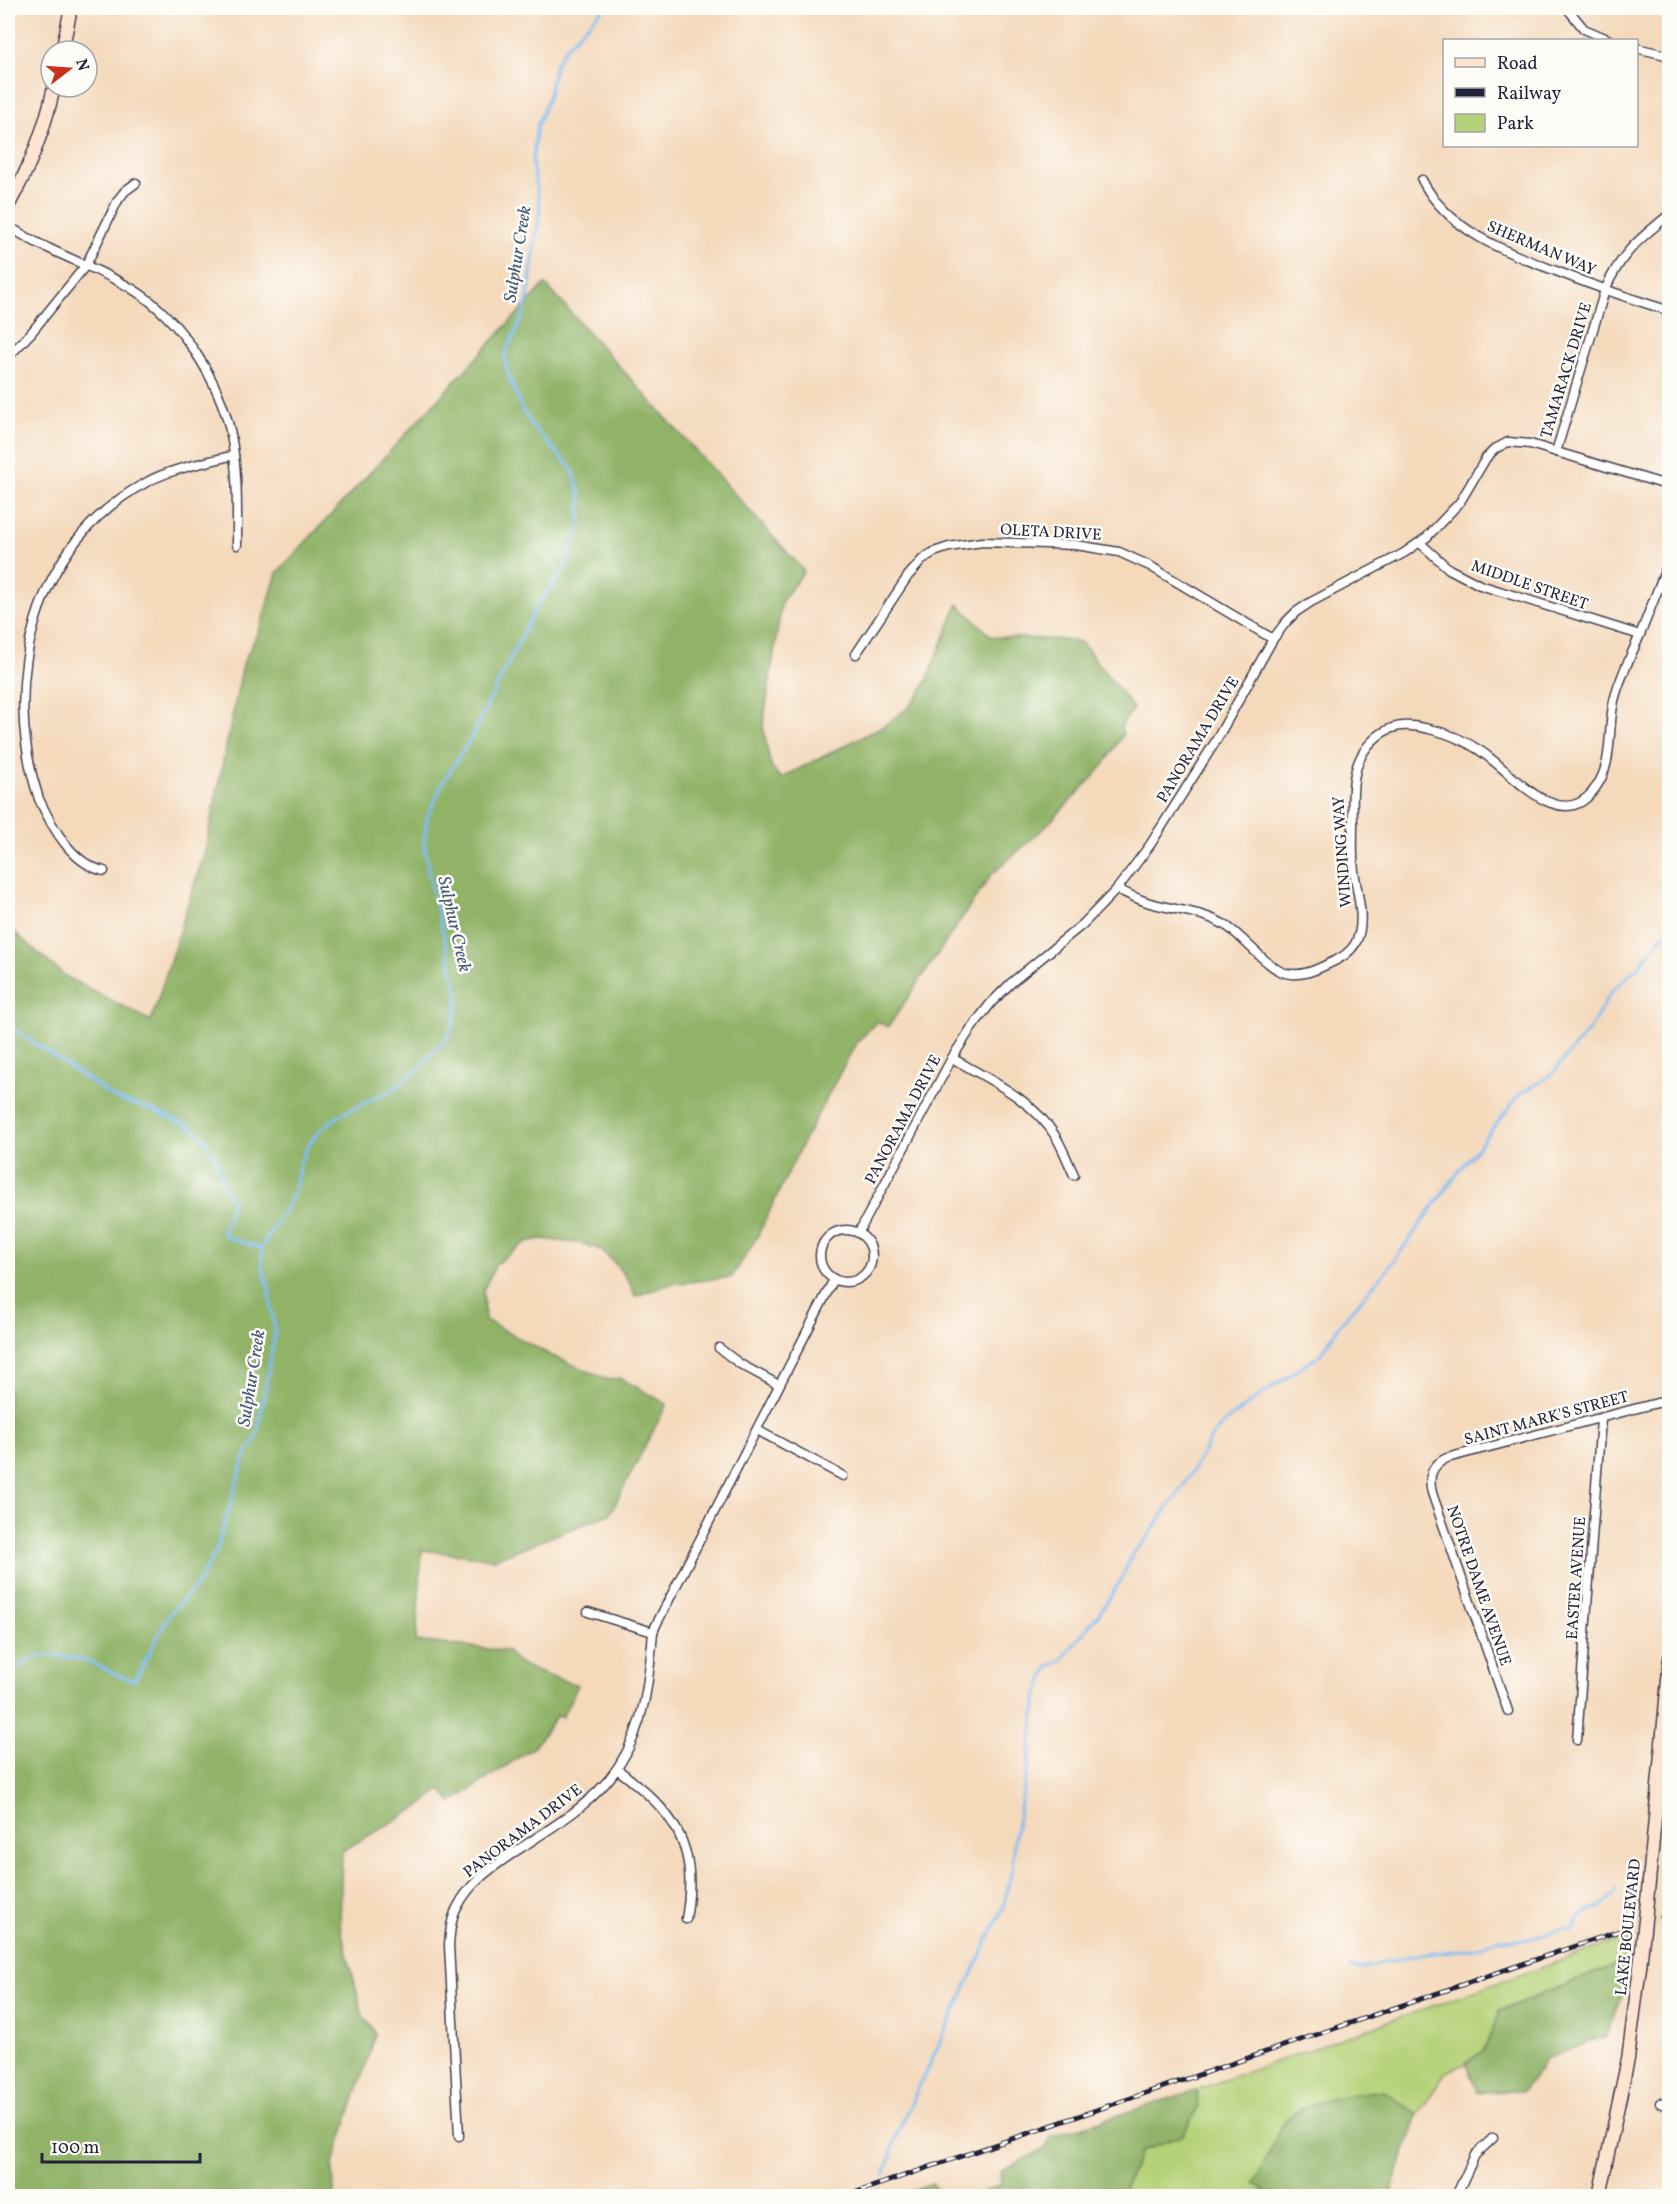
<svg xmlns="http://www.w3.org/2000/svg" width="1677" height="2204" viewBox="0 0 1677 2204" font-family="Vollkorn,serif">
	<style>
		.green { fill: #b5d178; stroke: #6c7a5a; stroke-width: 1.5 }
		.forest { fill: #90b368; stroke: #596a52; stroke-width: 1.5 }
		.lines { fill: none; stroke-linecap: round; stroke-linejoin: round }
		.stream { stroke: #7ebcf2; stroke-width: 3 }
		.street-casing { stroke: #423d4e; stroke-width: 11 }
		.secondary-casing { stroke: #423d4e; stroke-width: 15 }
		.street { stroke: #fff; stroke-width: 8 }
		.secondary { stroke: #fde4d1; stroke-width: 12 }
		.rail-casing { stroke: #22223b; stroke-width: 5 }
		.rail { stroke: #fdfcf7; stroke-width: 3; stroke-dasharray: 9; stroke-linecap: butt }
		.secondary-bridge-casing { stroke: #423d4e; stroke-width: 15; stroke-linecap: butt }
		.secondary-bridge { stroke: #fde4d1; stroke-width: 12 }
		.labels { text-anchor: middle; stroke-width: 5; stroke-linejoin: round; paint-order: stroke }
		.street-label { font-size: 16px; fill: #22223b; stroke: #fdfcf7 }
		.water-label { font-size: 18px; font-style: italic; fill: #42587b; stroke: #fdfcf7 }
	</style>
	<rect width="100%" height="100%" fill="#fdfcf7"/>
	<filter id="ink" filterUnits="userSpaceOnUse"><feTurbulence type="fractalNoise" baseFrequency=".0167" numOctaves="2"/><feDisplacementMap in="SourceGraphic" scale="12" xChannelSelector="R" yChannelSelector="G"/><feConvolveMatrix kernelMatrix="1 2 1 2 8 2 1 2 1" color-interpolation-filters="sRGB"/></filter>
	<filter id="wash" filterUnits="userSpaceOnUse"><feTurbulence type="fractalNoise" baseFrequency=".008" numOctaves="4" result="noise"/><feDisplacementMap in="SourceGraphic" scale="24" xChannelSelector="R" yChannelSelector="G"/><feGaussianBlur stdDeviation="1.35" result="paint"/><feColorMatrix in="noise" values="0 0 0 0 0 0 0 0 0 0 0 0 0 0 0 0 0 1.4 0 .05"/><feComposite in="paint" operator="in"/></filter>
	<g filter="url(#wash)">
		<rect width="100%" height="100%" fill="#f4d9bb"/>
		<!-- green -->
		<polygon class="green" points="1627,1937 1625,1961 1500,2011 1484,2050 1466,2063 1445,2073 1418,2115 1383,2090 1266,2192 1266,2196 1121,2196 1141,2151 1183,2135 1198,2107 1196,2090"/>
		<!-- forest -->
		<g class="forest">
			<path d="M545 284 804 571 782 601 763 725 769 759 773 769 781 778 885 725 909 707 919 695 927 680 958 604 992 637 1072 640 1082 643 1133 708 1121 727 1123 734 1104 765 1075 796 1042 830 991 875 888 1027 877 1021 855 1045 804 1140 756 1239 732 1277 671 1284 635 1296 629 1281 613 1261 601 1250 579 1243 541 1239 526 1242 496 1264 483 1291 485 1320 550 1355 609 1380 620 1378 667 1404 610 1514 494 1559 422 1550 416 1641 508 1651C518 1670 558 1678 578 1685L562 1717 557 1715 534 1747 451 1803 441 1789 419 1807 342 1851 340 1926 363 2016 376 2034 333 2164 334 2196H8V927L65 976 151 1021 205 851 243 664 262 623 277 573Z"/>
			<path d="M1625 1961 1623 1994 1605 2037 1585 2042 1583 2045 1545 2059C1542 2070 1530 2080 1523 2091L1477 2092 1466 2063 1484 2050 1500 2011Z"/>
			<polygon points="1196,2090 1198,2106 1183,2135 1141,2151 1121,2196 975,2196 1001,2184 1000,2172 1046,2148 1050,2137"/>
			<path d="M1383 2090 1418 2115 1390 2193 1381 2196H1266V2192L1255 2183C1262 2168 1277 2131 1286 2120 1306 2099 1355 2094 1383 2090Z"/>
			<polygon points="933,2184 942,2196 896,2196"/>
		</g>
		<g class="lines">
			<!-- stream -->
			<g class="stream">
				<polyline points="8,1025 116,1099 147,1108 188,1125 203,1137 217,1160 224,1189 232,1200 223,1233 229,1238 261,1248"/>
				<path d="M8 1677C30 1646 68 1654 99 1666 114 1672 116 1677 135 1680L169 1615 196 1586 216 1552 244 1459 257 1436 275 1333 268 1285 262 1265 261 1248 288 1204 295 1189 300 1163 309 1144 320 1130 340 1115 392 1090 420 1068 446 1039 452 1028 458 1005V994L428 870 424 842 427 818 443 782 471 738 537 605 564 570 579 529 581 498 575 476 570 467 533 427 522 410 507 371 505 355 520 322 528 298 540 207 532 163 537 126 548 98 555 65 566 47 604 8"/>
				<polyline points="1350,1968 1359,1969 1411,1956 1469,1949 1482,1946 1498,1939 1527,1940 1561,1929 1573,1930 1579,1918 1584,1913 1601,1907 1618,1890"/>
				<polyline points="884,2176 899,2129 1003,1908 1012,1869 1015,1833 1028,1768 1037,1697 1048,1667 1061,1660 1099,1614 1121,1580 1133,1553 1143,1543 1188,1479 1214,1433 1225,1422 1261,1395 1320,1355 1341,1323 1391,1265 1459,1171 1521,1093 1550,1076 1589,1030 1612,991 1638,967 1660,939 1670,931"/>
				<polyline points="877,2196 880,2189"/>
			</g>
		</g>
	</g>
	<g filter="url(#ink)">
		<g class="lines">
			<defs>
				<g id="street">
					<polyline points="1567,8 1584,29 1610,40"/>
					<polyline points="1636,48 1670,56"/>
					<path d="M1422 180C1448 231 1506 252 1556 271 1594 286 1631 299 1670 311"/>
					<path d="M8 226C21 234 34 242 48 248 76 262 107 273 134 290 181 319 220 381 231 435 238 471 237 508 237 545"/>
					<polyline points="8,357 31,333 86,265 118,200 125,191 136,183"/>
					<path d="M1556 452 1605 290C1621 253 1639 239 1670 214"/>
					<polyline points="1420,543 1449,569 1480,585 1640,635"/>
					<polyline points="856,654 908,576 923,559 934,552 949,547 982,542 1076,545 1119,552 1150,566 1273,639"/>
					<path d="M104 871C72 864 52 827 39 799 0 683 33 542 147 482 173 468 205 463 234 455"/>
					<path d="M1117 889C1126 893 1135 898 1144 901 1172 911 1203 910 1228 927 1244 938 1269 969 1285 973 1300 977 1314 971 1328 964 1338 960 1349 954 1355 944 1367 923 1357 893 1354 871 1352 855 1353 838 1353 822 1352 788 1350 755 1382 733 1397 723 1413 725 1429 729 1447 733 1464 740 1479 750 1511 770 1561 839 1596 787 1614 762 1607 730 1614 701 1619 679 1630 658 1639 637 1650 611 1659 585 1670 559"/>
					<path d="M952 1058C988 1079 1033 1099 1056 1137 1063 1149 1068 1162 1074 1175"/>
					<circle cx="846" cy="1256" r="26"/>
					<polyline points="859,1232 952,1058 970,1030 991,1003 1011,983 1083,924 1117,889 1150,845 1214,744 1273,639 1286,622 1296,612 1311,602 1404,553 1427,537 1460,502 1486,458 1495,449 1508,442 1530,444 1670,486"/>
					<polyline points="719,1348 740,1364 779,1385"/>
					<polyline points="757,1430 843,1476"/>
					<polyline points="588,1612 653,1632"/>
					<path d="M1508 1711 1432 1493C1428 1477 1431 1465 1447 1458L1657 1403 1670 1401"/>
					<polyline points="1577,1740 1601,1419"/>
					<path d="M617 1769C675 1813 699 1844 686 1919"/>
					<polyline points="1660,2103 1670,2107"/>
					<path d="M459 2136 449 1945C450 1932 451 1918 458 1906 470 1882 492 1868 513 1853 550 1828 593 1805 618 1767 645 1726 649 1680 653 1632L656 1625 834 1279"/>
					<polyline points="1456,2196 1475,2155 1493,2138"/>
				</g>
				<g id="secondary">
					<polyline points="62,51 71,8"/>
					<path d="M8 206C29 169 45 129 54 87"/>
					<polyline points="1649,1882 1670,1658"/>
					<polyline points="1599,2196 1628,2059 1640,1967"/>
				</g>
			</defs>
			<!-- street casing -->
			<use href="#street" class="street-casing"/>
			<!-- secondary casing -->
			<use href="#secondary" class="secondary-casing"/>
			<!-- street -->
			<use href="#street" class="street"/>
			<!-- secondary -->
			<use href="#secondary" class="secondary"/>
			<defs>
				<g id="rail">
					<polyline points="1661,1917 1670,1914"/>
					<polyline points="845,2196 1628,1928"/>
				</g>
			</defs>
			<!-- rail casing -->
			<use href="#rail" class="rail-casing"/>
			<!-- rail -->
			<use href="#rail" class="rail"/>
			<defs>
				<polyline id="secondary-bridge" points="1640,1967 1649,1882"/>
			</defs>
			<!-- secondary-bridge casing -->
			<use href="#secondary-bridge" class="secondary-bridge-casing"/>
			<!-- secondary-bridge -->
			<use href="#secondary-bridge" class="secondary-bridge"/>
		</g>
	</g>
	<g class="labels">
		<!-- street labels -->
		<g class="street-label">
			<text transform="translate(1542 247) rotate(23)" y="6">SHERMAN WAY</text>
			<text transform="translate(1565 370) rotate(-73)" y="6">TAMARACK DRIVE</text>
			<text transform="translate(1051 531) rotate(3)" y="6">OLETA DRIVE</text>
			<text transform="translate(1530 584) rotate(19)" y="6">MIDDLE STREET</text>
			<text transform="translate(1197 739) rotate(-59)" y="6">PANORAMA DRIVE</text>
			<text transform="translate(1341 852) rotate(-94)" y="6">WINDING WAY</text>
			<text transform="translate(902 1119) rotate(-62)" y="6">PANORAMA DRIVE</text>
			<text transform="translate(1546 1417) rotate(-15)" y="6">SAINT MARK'S STREET</text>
			<text transform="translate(1575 1578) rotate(-86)" y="6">EASTER AVENUE</text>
			<text transform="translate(1480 1585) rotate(71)" y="6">NOTRE DAME AVENUE</text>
			<text transform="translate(522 1830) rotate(-37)" y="6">PANORAMA DRIVE</text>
			<text transform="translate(1627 1927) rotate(-84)" y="6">LAKE BOULEVARD</text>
		</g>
		<!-- water labels -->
		<g class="water-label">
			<text transform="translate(517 254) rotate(-81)" y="6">Sulphur Creek</text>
			<text transform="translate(455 924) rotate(77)" y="6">Sulphur Creek</text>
			<text transform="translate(251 1378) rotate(-81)" y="6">Sulphur Creek</text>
		</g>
	</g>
	<!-- margin -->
	<rect width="1677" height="2204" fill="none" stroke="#fdfcf7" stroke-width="30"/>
	<!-- legend -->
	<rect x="1443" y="39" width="195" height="108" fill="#fdfcf7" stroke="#a5a5ac" stroke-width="1.5"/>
	<rect x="1455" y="58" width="30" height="9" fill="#fde4d1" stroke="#a5a5ac" stroke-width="1.5"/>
	<text x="1497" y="69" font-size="18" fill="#22223b">Road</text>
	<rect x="1455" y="88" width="30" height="9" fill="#22223b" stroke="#a5a5ac" stroke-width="1.5"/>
	<text x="1497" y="99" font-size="18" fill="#22223b">Railway</text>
	<rect x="1455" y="114" width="30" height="18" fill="#b5d178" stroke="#a5a5ac" stroke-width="1.5"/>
	<text x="1497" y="129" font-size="18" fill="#22223b">Park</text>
	<!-- north arrow -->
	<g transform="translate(69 69) rotate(73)"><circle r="28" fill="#fdfcf7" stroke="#a5a5ac" stroke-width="1.5"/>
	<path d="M0-4.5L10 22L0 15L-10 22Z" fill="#c8321e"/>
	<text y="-9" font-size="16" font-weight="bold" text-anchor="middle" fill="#22223b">N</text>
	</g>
	<!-- scale -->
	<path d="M42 2153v9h158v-9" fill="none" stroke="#22223b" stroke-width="3"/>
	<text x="51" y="2153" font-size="18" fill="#22223b" stroke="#fdfcf7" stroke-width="4.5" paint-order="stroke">100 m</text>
</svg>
